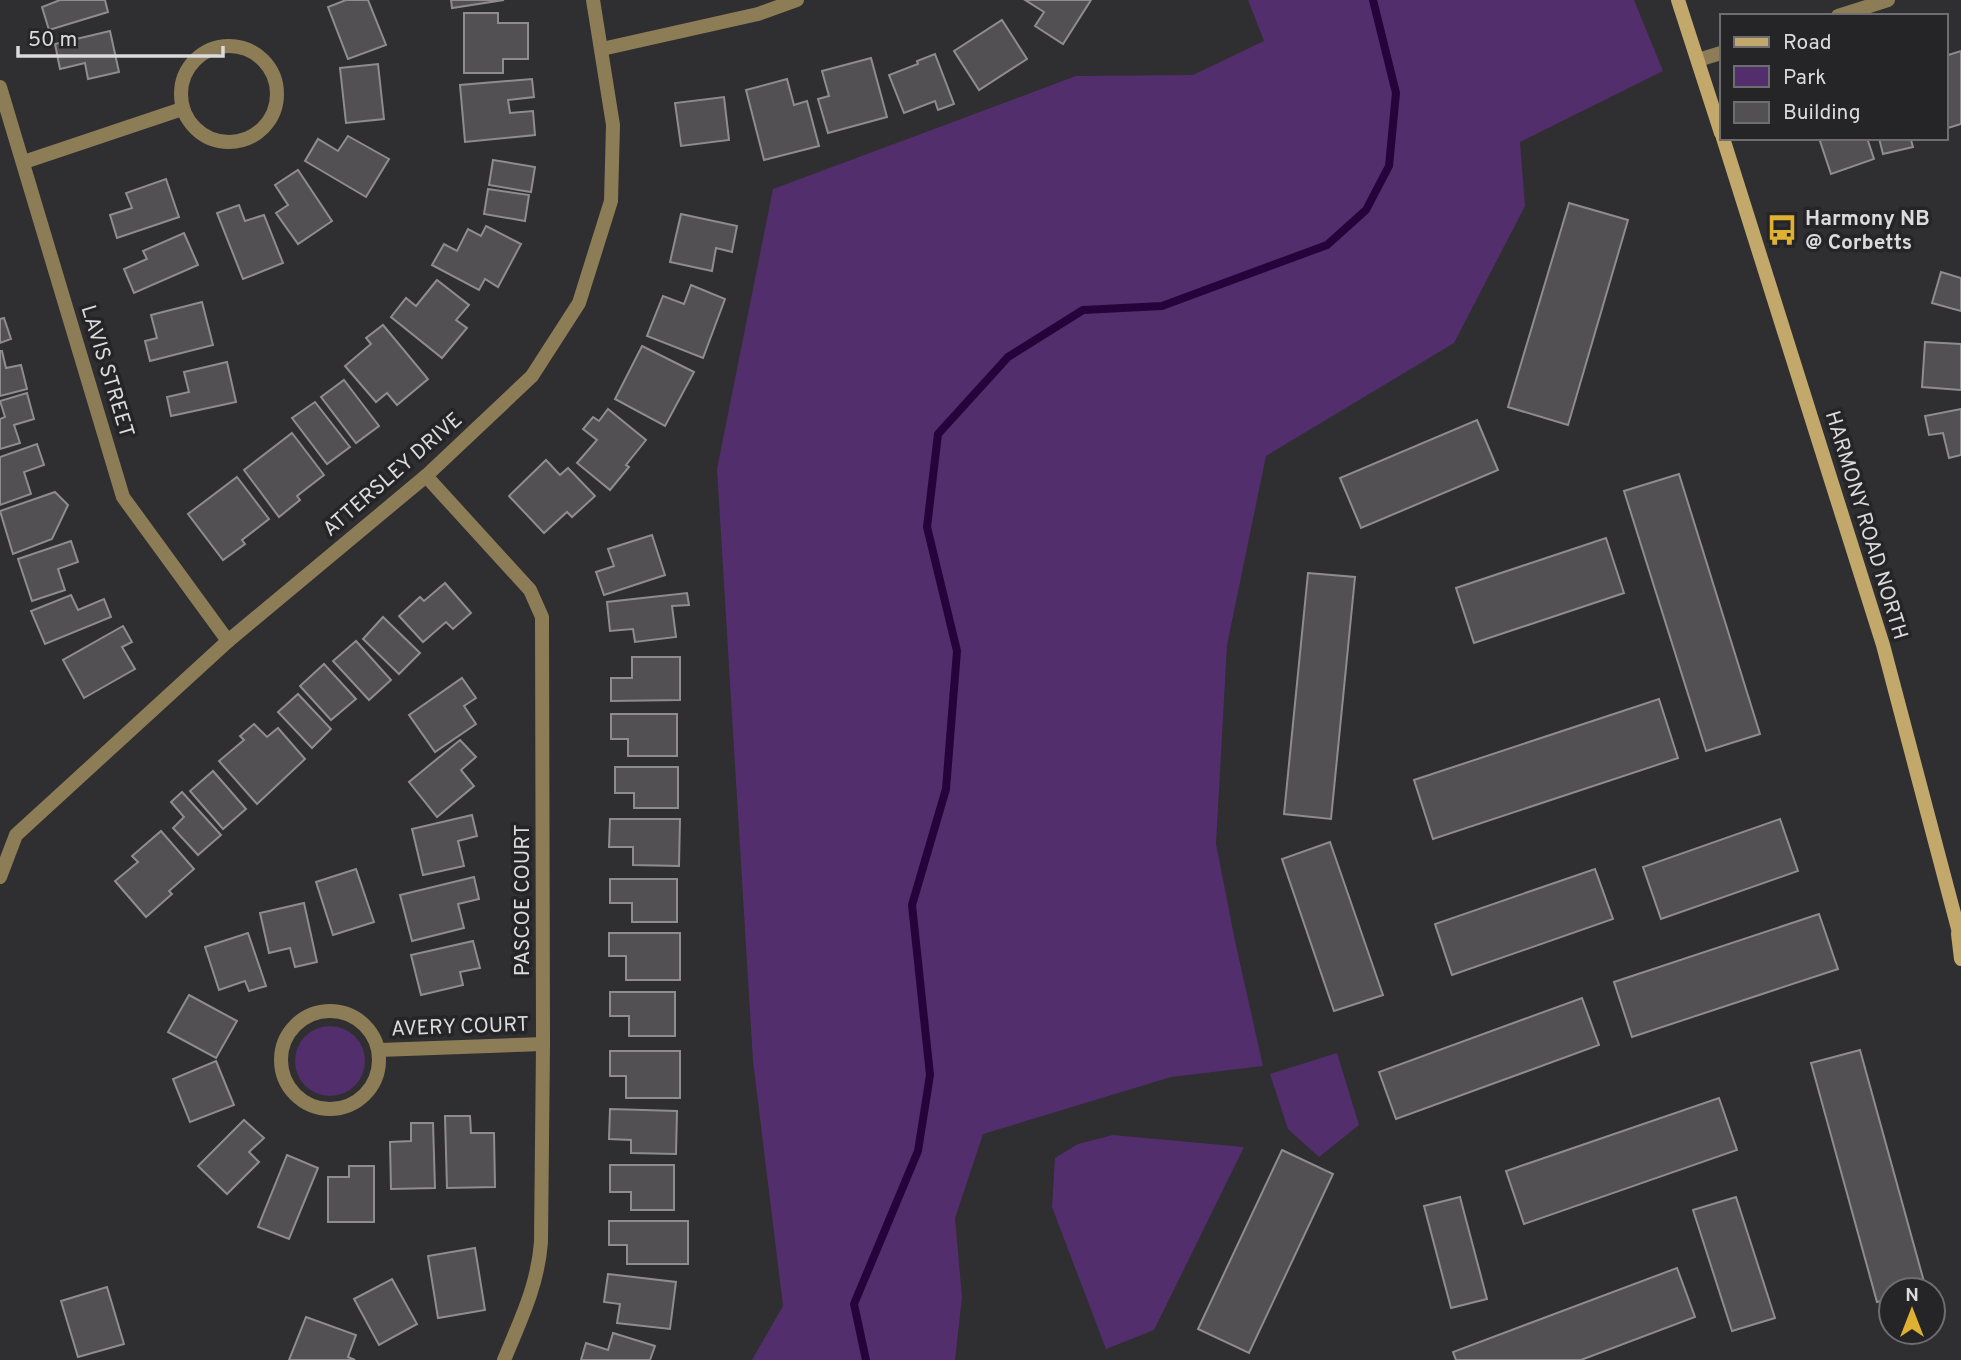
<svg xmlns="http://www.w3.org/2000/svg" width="1961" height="1360" viewBox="0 0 1961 1360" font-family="Overpass,sans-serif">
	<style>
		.green { fill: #532e6c }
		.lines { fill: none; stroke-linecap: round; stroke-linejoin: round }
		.stream { stroke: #27033b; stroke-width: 8 }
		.building { fill: #525053; stroke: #8e8c8f; stroke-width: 2 }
		.street { stroke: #8c7d57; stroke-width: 14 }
		.secondary { stroke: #c2a96b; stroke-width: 14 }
		.labels { text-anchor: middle; stroke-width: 7; stroke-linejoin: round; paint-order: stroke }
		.poi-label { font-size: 21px; font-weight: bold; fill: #dbdadc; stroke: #252426; text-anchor: start }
		.street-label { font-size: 21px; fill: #dbdadc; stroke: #252426 }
	</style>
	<rect width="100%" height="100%" fill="#2f2e30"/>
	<!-- green -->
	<g class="green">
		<polygon points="1248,0 1634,0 1663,71 1520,142 1525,206 1454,343 1266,456 1227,645 1216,844 1235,941 1263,1066 1171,1077 983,1134 955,1218 962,1297 955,1360 752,1360 783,1306 753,1061 717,469 773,189 1076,76 1193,75 1264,41"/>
		<circle cx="330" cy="1061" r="35"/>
		<polygon points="1337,1053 1359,1125 1319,1157 1288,1129 1270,1074"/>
		<polygon points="1113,1135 1244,1147 1154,1330 1106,1349 1052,1207 1055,1158 1078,1144"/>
	</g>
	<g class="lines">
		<!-- stream -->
		<polyline class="stream" points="866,1360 854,1304 918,1151 930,1075 912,905 946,789 957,651 927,527 938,434 1008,357 1083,310 1162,306 1327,245 1366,210 1389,166 1396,93 1373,0"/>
	</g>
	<!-- building -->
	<g class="building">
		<polygon points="60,0 105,0 108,12 49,30 42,7"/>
		<polygon points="346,0 368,0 386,45 348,59 328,7"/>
		<polygon points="451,0 504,0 452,8"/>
		<polygon points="1025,0 1091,0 1063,44 1035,26 1044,12"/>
		<polygon points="464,13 498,13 498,23 528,23 528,59 503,59 503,73 464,73"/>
		<polygon points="1002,20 1027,59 979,90 954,51"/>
		<polygon points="110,31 119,72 88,79 85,63 60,69 55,44"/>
		<polygon points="1961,51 1961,124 1945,129 1945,56"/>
		<polygon points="935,54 954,104 938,110 935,101 904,113 889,75 918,64 917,61"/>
		<polygon points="871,58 887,117 828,133 818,99 829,96 822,71"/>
		<polygon points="378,64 384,119 346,123 340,68"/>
		<polygon points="532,79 534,97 508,100 510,113 533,111 535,135 465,142 460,85"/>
		<polygon points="787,79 794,105 807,101 819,146 764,160 746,90"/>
		<polygon points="724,97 729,140 681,146 675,103"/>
		<polygon points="348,136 389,159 366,197 305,161 318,139 338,151"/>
		<polygon points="1819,138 1867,138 1874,159 1831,174"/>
		<polygon points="1879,138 1917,138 1911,140 1913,147 1883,154"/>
		<polygon points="493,160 535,167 531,192 489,185"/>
		<polygon points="298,170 332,221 298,244 276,213 288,205 275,185"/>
		<polygon points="166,179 179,217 117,238 110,215 132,208 126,193"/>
		<polygon points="488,189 529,195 525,221 484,214"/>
		<polygon points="1569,203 1628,220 1568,425 1508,407"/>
		<polygon points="239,205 245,221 264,215 283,263 243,279 217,213"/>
		<polygon points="681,214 737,226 732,252 716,248 712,271 670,262"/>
		<polygon points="486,226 521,244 498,287 485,279 479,290 432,265 444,244 457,251 468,229 481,236"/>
		<polygon points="184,233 198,265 134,293 124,269 147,259 143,251"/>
		<polygon points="1941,272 1961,278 1961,311 1932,303"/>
		<polygon points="437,280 469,305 456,320 467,328 442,358 391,317 406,298 416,306"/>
		<polygon points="691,285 725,299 703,358 647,336 663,296 684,304"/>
		<polygon points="202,302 213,345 150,361 145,341 157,338 151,315"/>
		<polygon points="4,318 11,339 0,343 0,319"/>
		<polygon points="383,325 428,379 397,405 387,393 376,402 345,366 371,344 366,338"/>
		<polygon points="1925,342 1961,344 1961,390 1922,387"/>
		<polygon points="642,346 694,372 665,426 615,399"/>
		<polygon points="0,351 2,351 6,368 21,365 27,389 0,396"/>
		<polygon points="227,362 236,402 171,416 167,397 189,392 184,372"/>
		<polygon points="344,380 379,426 356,443 321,397"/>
		<polygon points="27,393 34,419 14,425 20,443 0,449 0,419 5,417 0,401"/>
		<polygon points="315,402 350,447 327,464 292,418"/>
		<polygon points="608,409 646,440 626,465 629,467 610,490 577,463 597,440 583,429 593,417 599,421"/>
		<polygon points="1961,409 1961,455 1949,458 1943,433 1929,435 1925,416"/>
		<polygon points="1477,420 1498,470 1361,528 1340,478"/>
		<polygon points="292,433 324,475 297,496 300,500 279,517 244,470"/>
		<polygon points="37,444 44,465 24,472 31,494 0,505 0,457"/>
		<polygon points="546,460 560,475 568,468 595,496 572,517 567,512 544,533 509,496"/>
		<polygon points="1679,474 1760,734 1706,751 1624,491"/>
		<polygon points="237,477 269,519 242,540 245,544 223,560 188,514"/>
		<polygon points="55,492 68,505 52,539 13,554 0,511"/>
		<polygon points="652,535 665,575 604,595 596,572 614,566 608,549"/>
		<polygon points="1606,538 1624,593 1474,643 1456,588"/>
		<polygon points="71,541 78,562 58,569 65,590 32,601 18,559"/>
		<polygon points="1308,573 1355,577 1331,819 1284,814"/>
		<polygon points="445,583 471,613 453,629 446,622 423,642 399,616 420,597 424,601"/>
		<polygon points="687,593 689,605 672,606 676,637 635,642 633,629 610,631 607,602"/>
		<polygon points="71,595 78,610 104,599 111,617 45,644 31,611"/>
		<polygon points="383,617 420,653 399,674 363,639"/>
		<polygon points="123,626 132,642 122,647 135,669 84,698 63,660"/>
		<polygon points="356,641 391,680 369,700 333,661"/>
		<polygon points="632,657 680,657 680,700 611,701 611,678 632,678"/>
		<polygon points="324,664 356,699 331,720 300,686"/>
		<polygon points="462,678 476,698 464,706 476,724 435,752 409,715"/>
		<polygon points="298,694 331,729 312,748 278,712"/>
		<polygon points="1659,699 1678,758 1433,839 1414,780"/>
		<polygon points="611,714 677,714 677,756 628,756 628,739 611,739"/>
		<polygon points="254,724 267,737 278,728 305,759 257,804 219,761 244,740 240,736"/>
		<polygon points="460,740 476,757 461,770 474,786 437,817 409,782"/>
		<polygon points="615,767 678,767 678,808 634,808 634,793 615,793"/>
		<polygon points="213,771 246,809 223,829 190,791"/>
		<polygon points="182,792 221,835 198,855 173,828 184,817 171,802"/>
		<polygon points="472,815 477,836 458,841 464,866 423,875 412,829"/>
		<polygon points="610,819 680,819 679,866 633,865 633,847 609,847"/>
		<polygon points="1780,819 1798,871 1661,919 1643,867"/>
		<polygon points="161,831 194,869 169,891 172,894 146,917 115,881 138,862 132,856"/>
		<polygon points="1330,842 1383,995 1334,1011 1282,859"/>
		<polygon points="356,869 374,922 333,935 316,882"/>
		<polygon points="1595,869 1613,919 1452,975 1435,924"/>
		<polygon points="474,877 479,899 458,904 464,928 412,941 400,895"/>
		<polygon points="610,879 677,879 677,922 632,922 632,903 610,903"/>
		<polygon points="304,903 317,962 295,967 290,948 269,953 260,913"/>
		<polygon points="1819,914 1838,969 1632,1037 1614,982"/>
		<polygon points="248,933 266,986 249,991 245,981 219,990 205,947"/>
		<polygon points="609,933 680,933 680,980 626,980 626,956 609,956"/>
		<polygon points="473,941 480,968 460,972 463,985 421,995 411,955"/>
		<polygon points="610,992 675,992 675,1036 629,1036 629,1016 610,1016"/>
		<polygon points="189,995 237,1021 216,1058 168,1032"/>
		<polygon points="1582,998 1599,1045 1396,1119 1379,1072"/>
		<polygon points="1860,1050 1926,1289 1891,1290 1891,1299 1877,1302 1811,1063"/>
		<polygon points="610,1051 680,1051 680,1098 626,1098 626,1076 610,1076"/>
		<polygon points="216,1061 234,1105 190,1122 173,1079"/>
		<polygon points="1719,1098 1737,1150 1524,1224 1506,1171"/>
		<polygon points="610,1109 677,1111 676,1154 631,1153 631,1140 609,1139"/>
		<polygon points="445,1116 470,1116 471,1133 494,1133 495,1187 447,1188"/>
		<polygon points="244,1120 264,1138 249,1152 259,1162 227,1194 198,1166"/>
		<polygon points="411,1123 433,1123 435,1188 391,1189 390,1142 411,1141"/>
		<polygon points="1282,1150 1333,1174 1249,1353 1198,1329"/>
		<polygon points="287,1155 318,1168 289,1239 258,1227"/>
		<polygon points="610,1165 674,1165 674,1210 631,1210 631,1192 610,1192"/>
		<polygon points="349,1166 374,1166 374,1222 328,1222 328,1177 349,1177"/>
		<polygon points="1460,1197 1487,1299 1451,1308 1424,1206"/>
		<polygon points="1736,1197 1775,1318 1732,1331 1693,1210"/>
		<polygon points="609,1221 688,1221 688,1264 627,1264 627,1245 609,1245"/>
		<polygon points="475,1248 485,1310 438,1318 428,1256"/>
		<polygon points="1677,1268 1695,1317 1581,1360 1456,1360 1453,1352"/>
		<polygon points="608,1274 676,1282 670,1329 617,1323 620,1304 604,1302"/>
		<polygon points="392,1279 417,1324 379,1345 354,1299"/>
		<polygon points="107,1287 124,1344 78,1357 61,1301"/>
		<polygon points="306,1317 356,1335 348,1357 355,1360 289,1360"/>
		<polygon points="613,1333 655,1346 650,1360 581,1360 586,1343 608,1350"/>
	</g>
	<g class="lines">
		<!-- street -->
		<g class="street">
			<polyline points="1838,16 1888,0"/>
			<circle cx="229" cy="94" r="48"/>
			<polyline points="602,49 758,14 797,0"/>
			<polyline points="1698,60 1721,53"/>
			<polyline points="0,87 123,497 228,641"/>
			<polyline points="24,162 182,109"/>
			<path d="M426 476 530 590 542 617 543 1044 541 1242C538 1285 520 1321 504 1360"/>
			<polyline points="0,877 16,835 228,641 426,476 532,376 579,303 611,201 613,125 593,0"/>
			<circle cx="330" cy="1060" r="49"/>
			<polyline points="379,1050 543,1044"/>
		</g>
		<!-- secondary -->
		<g class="secondary">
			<polyline points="1678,0 1721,133"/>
			<polyline points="1723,138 1883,645 1961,940"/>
			<polyline points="1958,934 1961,959"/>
		</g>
	</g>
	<!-- icons -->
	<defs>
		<symbol id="bus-bare" viewBox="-9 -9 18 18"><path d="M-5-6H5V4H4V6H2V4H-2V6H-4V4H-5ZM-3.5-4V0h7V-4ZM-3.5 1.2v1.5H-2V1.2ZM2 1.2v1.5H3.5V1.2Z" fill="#deb133" stroke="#252426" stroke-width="2.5" paint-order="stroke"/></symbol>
	</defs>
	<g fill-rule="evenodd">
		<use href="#bus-bare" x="1760" y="208" width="44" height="44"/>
	</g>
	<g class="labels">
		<!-- poi labels -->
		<g class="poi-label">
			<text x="1805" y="225">Harmony NB<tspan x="1805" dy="24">@ Corbetts</tspan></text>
		</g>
		<!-- street labels -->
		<g class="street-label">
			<text transform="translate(108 371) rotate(73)" y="7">LAVIS STREET</text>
			<text transform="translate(392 474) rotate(-41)" y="7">ATTERSLEY DRIVE</text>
			<text transform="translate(1867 525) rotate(73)" y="7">HARMONY ROAD NORTH</text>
			<text transform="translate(522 900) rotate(-90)" y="7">PASCOE COURT</text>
			<text transform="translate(460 1026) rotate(-2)" y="7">AVERY COURT</text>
		</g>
	</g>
	<!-- legend -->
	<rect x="1720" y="14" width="228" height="126" fill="#252426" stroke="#6e6d6f" stroke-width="2"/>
	<rect x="1734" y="37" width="35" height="10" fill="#c2a96b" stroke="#6e6d6f" stroke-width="2"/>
	<text x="1783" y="49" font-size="21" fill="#dbdadc">Road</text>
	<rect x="1734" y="66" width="35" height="21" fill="#532e6c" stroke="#6e6d6f" stroke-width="2"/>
	<text x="1783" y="84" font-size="21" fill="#dbdadc">Park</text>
	<rect x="1734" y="102" width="35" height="21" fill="#525053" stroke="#6e6d6f" stroke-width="2"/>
	<text x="1783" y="119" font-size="21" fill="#dbdadc">Building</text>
	<!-- north arrow -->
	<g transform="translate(1912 1311)"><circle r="33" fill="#252426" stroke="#6e6d6f" stroke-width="2"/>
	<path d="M0-5L12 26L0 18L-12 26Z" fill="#deb133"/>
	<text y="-10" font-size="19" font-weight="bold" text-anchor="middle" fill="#dbdadc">N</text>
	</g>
	<!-- scale -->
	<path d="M18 46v10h205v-10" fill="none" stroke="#dbdadc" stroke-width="3.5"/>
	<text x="28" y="46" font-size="21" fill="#dbdadc" stroke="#252426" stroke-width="5" paint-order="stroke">50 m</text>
</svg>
